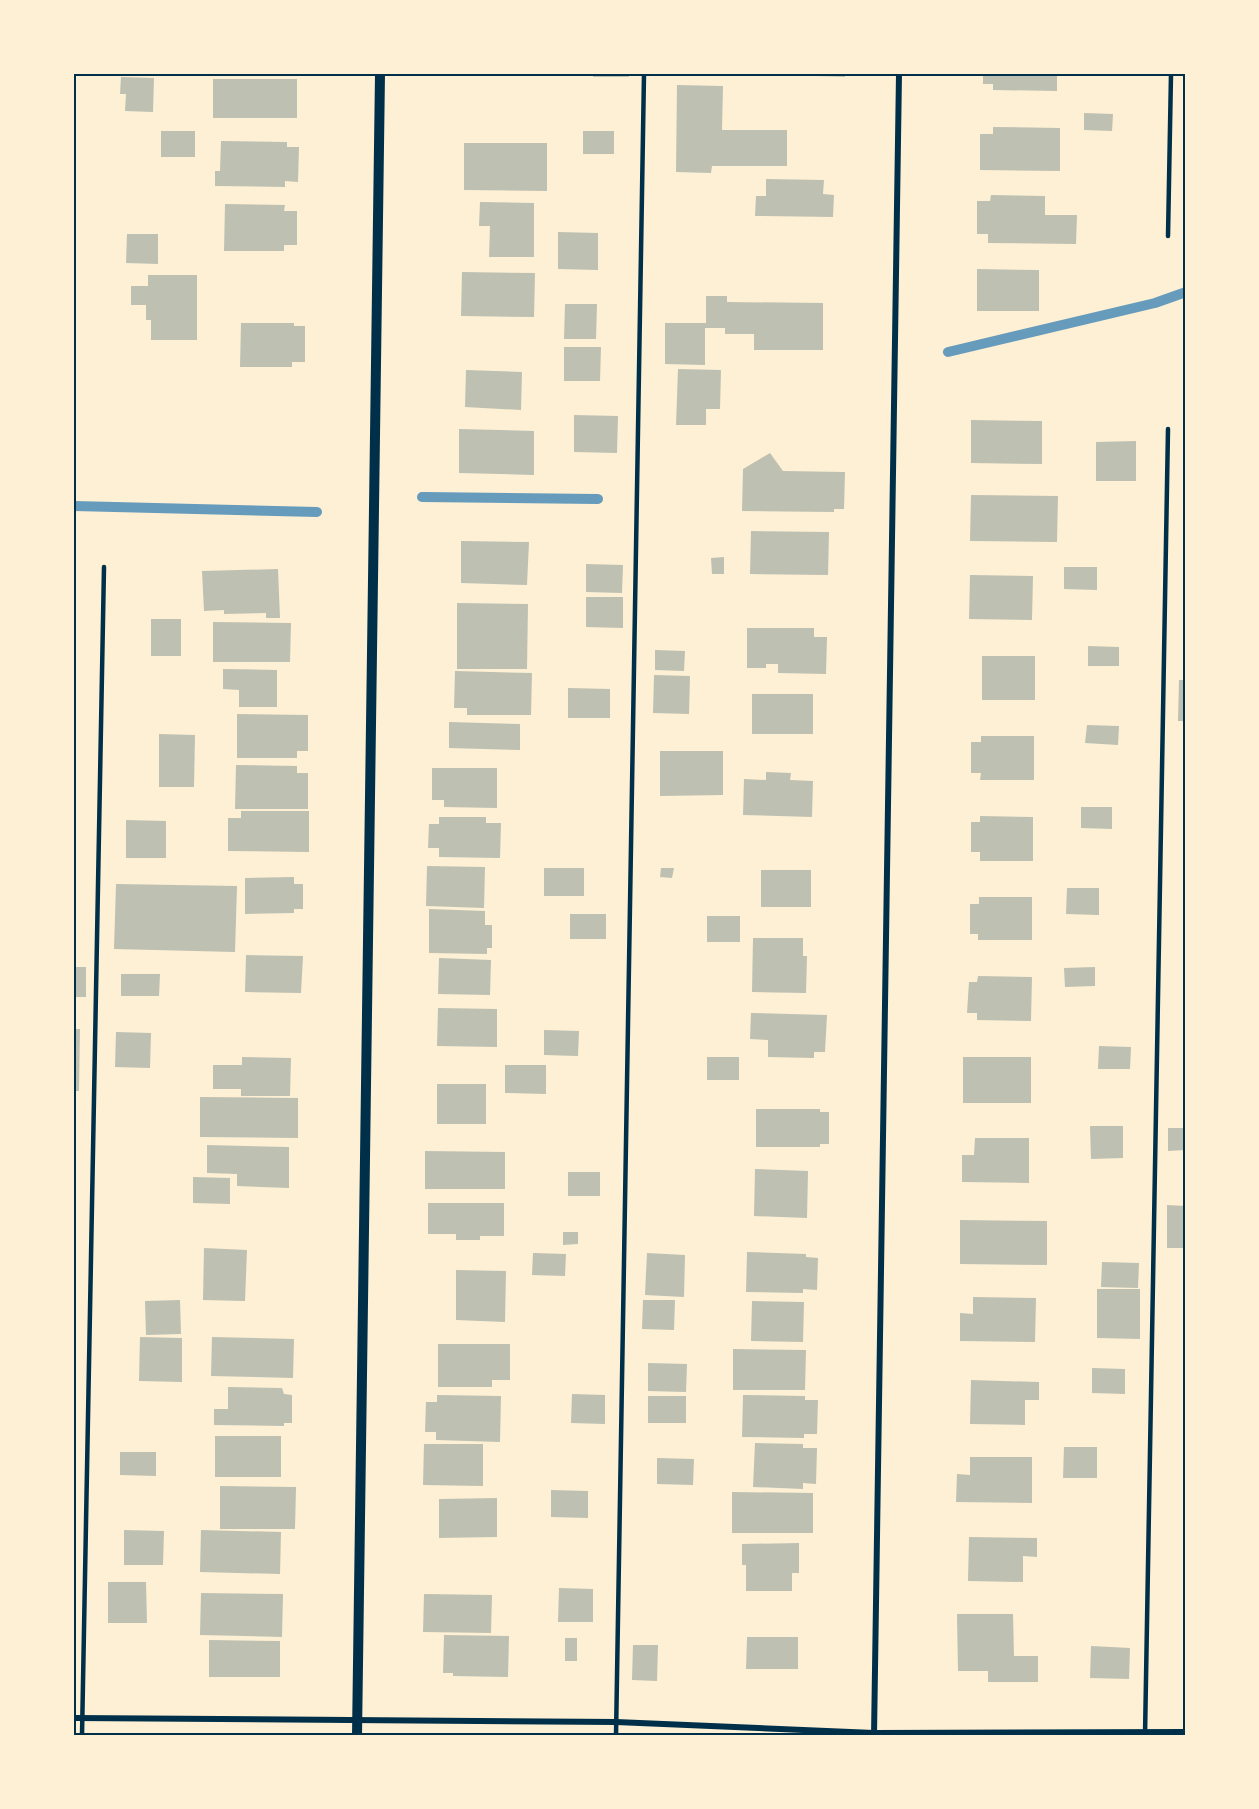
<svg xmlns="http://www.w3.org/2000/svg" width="1259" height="1809" viewBox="0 0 1259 1809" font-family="Roboto,sans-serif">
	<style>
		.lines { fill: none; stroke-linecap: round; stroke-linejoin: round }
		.stream { stroke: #669bbc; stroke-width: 10 }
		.building { fill: #bec0b2 }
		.service { stroke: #003049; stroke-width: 4.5 }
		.minor { stroke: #003049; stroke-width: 6 }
		.tertiary { stroke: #003049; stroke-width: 10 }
		.neatline { fill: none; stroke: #003049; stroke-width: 2 }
	</style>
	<rect width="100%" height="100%" fill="#fdf0d5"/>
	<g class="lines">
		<!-- stream -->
		<g class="stream">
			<polyline points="948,352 1155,303 1186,292"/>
			<polyline points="422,497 598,499"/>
			<polyline points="74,506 317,512"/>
		</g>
	</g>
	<!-- building -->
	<g class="building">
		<polygon points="593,74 628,74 629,77 593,77"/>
		<polygon points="787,74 845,74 845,77 787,75"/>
		<polygon points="983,74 1057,74 1057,91 993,90 993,84 983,84"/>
		<polygon points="121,77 154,78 153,112 125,111 126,94 120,94"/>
		<rect x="213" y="79" width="84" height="39"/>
		<polygon points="677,85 723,86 722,130 787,130 787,166 712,166 711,173 676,172"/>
		<polygon points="1084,113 1113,114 1112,131 1084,130"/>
		<polygon points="993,127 1060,128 1060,171 980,170 980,134 993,134"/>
		<rect x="161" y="131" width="34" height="26"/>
		<rect x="583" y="131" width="31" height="23"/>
		<polygon points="221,141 287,142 287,147 299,147 298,182 285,181 285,187 215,186 215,171 220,171"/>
		<polygon points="464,143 547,143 547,191 464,190"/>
		<polygon points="766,179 824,180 823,194 834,195 833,217 755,216 756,196 766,196"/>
		<polygon points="991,195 1045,196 1045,215 1077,215 1076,244 988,243 988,234 977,234 977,201 990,201"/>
		<polygon points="480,202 534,203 534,257 489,257 490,226 479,226"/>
		<polygon points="225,204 285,205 284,211 297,211 297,245 284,245 284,251 224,251"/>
		<polygon points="558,232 598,233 598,270 558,269"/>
		<polygon points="127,234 158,234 158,264 126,263"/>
		<polygon points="977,269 1039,270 1039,311 977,311"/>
		<polygon points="462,272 535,273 534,317 461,316"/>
		<polygon points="148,275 197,275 197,340 151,340 151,320 146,320 146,305 131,305 131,286 148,286"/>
		<polygon points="706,296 727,296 727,302 823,303 823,350 754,350 754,334 725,334 725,328 705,328 705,365 665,364 665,323 706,323"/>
		<polygon points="565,304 597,304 596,339 564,339"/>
		<polygon points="241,323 294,323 294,326 305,326 305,362 292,362 292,367 240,367"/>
		<rect x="74" y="335" width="2" height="19"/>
		<polygon points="564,347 601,347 600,381 564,381"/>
		<polygon points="678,369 721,370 720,409 706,409 706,425 676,425"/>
		<polygon points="466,370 522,372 521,410 465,407"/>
		<polygon points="574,415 618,416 617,453 574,452"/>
		<polygon points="971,420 1042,421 1042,464 971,463"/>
		<polygon points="459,429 534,431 534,475 459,473"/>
		<polygon points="1136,441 1136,481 1096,481 1096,442"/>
		<polygon points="770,453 783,471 845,472 844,509 834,509 834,512 742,511 743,469"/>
		<polygon points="971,495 1058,496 1057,542 970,541"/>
		<polygon points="751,531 829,532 828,575 750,574"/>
		<polygon points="461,541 529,542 527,585 461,583"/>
		<polygon points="724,557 724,574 712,574 711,558"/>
		<polygon points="586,564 623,565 622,593 586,592"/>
		<polygon points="1064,567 1097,567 1097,590 1064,589"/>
		<polygon points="278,569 280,618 266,618 266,613 224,614 224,610 204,611 202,571"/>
		<polygon points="970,575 1033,576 1032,620 969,619"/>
		<polygon points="586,597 623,597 623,628 586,627"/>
		<polygon points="457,603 528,604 527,669 457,669"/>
		<rect x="151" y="619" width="30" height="37"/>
		<polygon points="213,622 291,623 290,662 213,662"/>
		<polygon points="747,628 814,628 814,637 827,637 826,674 778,673 778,664 766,664 766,668 747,668"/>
		<polygon points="1088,646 1119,647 1119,666 1088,666"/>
		<polygon points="655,650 685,651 684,671 655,670"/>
		<rect x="982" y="656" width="53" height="44"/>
		<polygon points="223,669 277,670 277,707 239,707 239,690 223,689"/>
		<polygon points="455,671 532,673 531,715 467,715 467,708 454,708"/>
		<polygon points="654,675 690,676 689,714 653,713"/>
		<polygon points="1179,680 1186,680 1186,721 1178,721"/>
		<polygon points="568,688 610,689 610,718 568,718"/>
		<rect x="752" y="694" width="61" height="40"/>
		<polygon points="237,714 308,715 308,751 297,751 297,758 237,758"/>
		<polygon points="449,722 520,724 520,750 449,748"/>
		<polygon points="1087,725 1119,726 1118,745 1085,743"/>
		<polygon points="159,734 195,735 194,787 159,787"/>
		<polygon points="981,736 1034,736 1034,780 980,780 981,773 971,773 971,742 981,742"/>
		<polygon points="660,751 723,751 723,795 660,796"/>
		<polygon points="236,765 297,766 297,773 308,773 308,809 235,809"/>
		<polygon points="432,768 497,768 497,808 444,807 444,800 432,800"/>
		<polygon points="766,772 791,773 790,780 813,781 812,817 743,815 744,779 766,780"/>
		<polygon points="1081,807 1112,807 1112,829 1081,828"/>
		<polygon points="241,811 309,811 309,852 228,851 228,818 241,818"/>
		<polygon points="980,816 1033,817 1033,861 980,861 980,852 971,852 971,822 980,822"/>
		<polygon points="439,817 486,817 486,823 501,823 500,858 439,857 439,848 428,848 429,824 439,824"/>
		<polygon points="126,820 166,821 166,858 126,858"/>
		<polygon points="427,866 485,867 484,908 426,906"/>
		<rect x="544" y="868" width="40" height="28"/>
		<polygon points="661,868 674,868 672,878 660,877"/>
		<rect x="761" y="870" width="50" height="37"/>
		<polygon points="294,877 294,884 303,884 303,909 294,909 294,913 245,914 245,878"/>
		<polygon points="116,884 237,886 235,952 114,949"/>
		<polygon points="1067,888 1099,888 1099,915 1066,914"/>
		<polygon points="979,897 1032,897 1032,940 978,940 978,934 970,934 970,904 979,904"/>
		<polygon points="429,909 485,911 485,925 492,925 492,948 487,948 487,954 429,953"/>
		<rect x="570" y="914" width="36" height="25"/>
		<rect x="707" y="916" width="33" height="26"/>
		<polygon points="753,938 803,938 803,956 807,956 806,993 752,992"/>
		<polygon points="246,955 303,956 301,993 245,992"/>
		<polygon points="439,958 491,960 490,995 438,994"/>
		<rect x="74" y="967" width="12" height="30"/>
		<polygon points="1095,967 1095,986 1065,987 1064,968"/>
		<polygon points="121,974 160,974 159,996 121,996"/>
		<polygon points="978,976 1032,977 1031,1021 977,1020 977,1013 967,1013 969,982 977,982"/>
		<polygon points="438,1008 497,1009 497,1047 437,1046"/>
		<polygon points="751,1013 827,1015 825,1052 814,1052 814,1058 768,1057 768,1040 750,1039"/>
		<polygon points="74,1029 80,1029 79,1091 74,1091"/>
		<polygon points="544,1030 579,1031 578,1056 544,1055"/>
		<polygon points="116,1032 151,1033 150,1068 115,1067"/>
		<polygon points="1099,1046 1131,1047 1130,1069 1098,1069"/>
		<polygon points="1184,1048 1186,1049 1186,1069 1183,1069"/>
		<polygon points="242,1057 291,1058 290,1096 241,1096 241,1089 213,1089 213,1065 242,1065"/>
		<rect x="707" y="1057" width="32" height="23"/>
		<rect x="963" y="1057" width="68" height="46"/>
		<polygon points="505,1065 546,1065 546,1094 505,1093"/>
		<rect x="437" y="1084" width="49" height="40"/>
		<polygon points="200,1097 298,1098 298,1138 200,1137"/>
		<polygon points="756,1109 820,1109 820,1112 829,1112 829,1144 820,1144 820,1147 756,1147"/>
		<polygon points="1090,1126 1123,1126 1123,1158 1091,1159"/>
		<polygon points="1168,1128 1186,1128 1186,1150 1168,1151"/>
		<polygon points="975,1138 1029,1138 1029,1183 962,1182 962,1155 974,1155"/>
		<polygon points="207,1145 289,1147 289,1188 237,1186 237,1174 207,1173"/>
		<polygon points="425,1151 505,1152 505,1189 425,1189"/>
		<polygon points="755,1169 808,1171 807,1218 754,1216"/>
		<rect x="568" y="1172" width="32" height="24"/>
		<polygon points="193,1177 230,1178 230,1204 193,1203"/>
		<polygon points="428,1203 504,1203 504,1236 480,1236 480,1240 456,1240 456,1234 428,1234"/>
		<polygon points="1167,1205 1186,1206 1186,1248 1167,1248"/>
		<polygon points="960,1220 1047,1221 1047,1265 960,1264"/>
		<polygon points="563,1232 578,1232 578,1244 563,1245"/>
		<polygon points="204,1248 247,1250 245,1301 203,1300"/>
		<polygon points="747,1252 806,1254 806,1257 818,1258 817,1290 803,1289 803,1293 746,1292"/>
		<polygon points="533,1253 566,1254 565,1276 532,1275"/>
		<polygon points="647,1253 685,1255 684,1297 645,1295"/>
		<polygon points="1102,1262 1139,1263 1138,1288 1101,1287"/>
		<polygon points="456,1270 506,1271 505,1322 456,1320"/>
		<polygon points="1097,1289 1140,1289 1140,1339 1097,1338"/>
		<polygon points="973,1297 1036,1298 1035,1342 960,1341 960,1313 973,1314"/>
		<polygon points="180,1300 181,1334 146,1335 145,1301"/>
		<polygon points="643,1300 675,1300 674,1330 642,1329"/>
		<polygon points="752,1301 804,1302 803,1342 751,1341"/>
		<polygon points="140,1337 182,1338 182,1382 139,1381"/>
		<polygon points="212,1337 294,1339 293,1378 211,1376"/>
		<polygon points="438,1344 510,1344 510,1380 492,1380 492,1387 438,1387"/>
		<polygon points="733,1349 806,1350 805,1390 733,1390"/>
		<polygon points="648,1363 687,1364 686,1392 648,1391"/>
		<polygon points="1092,1368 1125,1369 1125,1394 1092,1393"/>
		<polygon points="971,1380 1039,1382 1039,1400 1025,1400 1025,1425 970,1424"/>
		<polygon points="228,1387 282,1388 284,1394 292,1395 292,1423 284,1423 284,1426 214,1425 214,1409 228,1409"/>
		<polygon points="572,1394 605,1395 605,1424 571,1423"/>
		<polygon points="437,1395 501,1396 500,1442 436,1440 436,1432 425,1432 426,1402 437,1402"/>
		<polygon points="743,1395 805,1396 805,1400 818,1400 817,1434 804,1434 804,1438 742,1437"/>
		<rect x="648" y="1396" width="38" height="27"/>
		<rect x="215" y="1436" width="66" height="41"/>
		<rect x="74" y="1443" width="2" height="32"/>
		<polygon points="755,1443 803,1444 803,1448 817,1448 816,1484 803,1483 803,1489 753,1487"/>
		<polygon points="424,1444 483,1444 483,1486 423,1485"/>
		<polygon points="1064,1447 1097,1447 1097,1478 1063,1478"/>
		<polygon points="120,1452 156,1452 156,1476 120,1475"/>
		<polygon points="970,1457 1032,1457 1032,1503 956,1502 957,1474 970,1475"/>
		<polygon points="657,1458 694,1459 693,1485 657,1484"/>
		<polygon points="220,1486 296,1487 295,1529 220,1529"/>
		<polygon points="551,1490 588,1491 588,1518 551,1517"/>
		<polygon points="732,1492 813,1493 813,1533 732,1533"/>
		<polygon points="497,1498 497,1537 439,1538 439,1499"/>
		<polygon points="124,1530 164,1531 163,1565 124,1565"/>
		<polygon points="201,1530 281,1532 280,1574 200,1572"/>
		<polygon points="969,1537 1037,1538 1037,1557 1023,1556 1023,1582 968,1581"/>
		<polygon points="799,1543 799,1573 792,1573 792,1591 746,1591 746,1565 742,1565 742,1544"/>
		<polygon points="108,1582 146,1582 147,1623 108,1623"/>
		<polygon points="559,1588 593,1589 593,1622 558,1622"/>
		<polygon points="201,1593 283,1594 282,1637 200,1635"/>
		<polygon points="424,1594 492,1595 491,1633 423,1632"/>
		<polygon points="957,1614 1013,1614 1014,1656 1038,1656 1038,1682 988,1682 988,1671 958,1671"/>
		<polygon points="444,1635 509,1636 508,1677 453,1676 453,1673 443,1673"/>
		<polygon points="747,1637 798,1637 798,1669 746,1669"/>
		<rect x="565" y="1638" width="12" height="23"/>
		<polygon points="209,1640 280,1641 280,1677 209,1677"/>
		<polygon points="633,1645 658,1645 657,1681 632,1680"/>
		<polygon points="1091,1646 1130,1648 1129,1679 1090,1678"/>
	</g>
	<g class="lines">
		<!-- service -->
		<g class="service">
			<polyline points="1168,236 1171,74"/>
			<polyline points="82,1736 104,567"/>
			<polyline points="616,1736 644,74"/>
			<polyline points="1145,1736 1168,429"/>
		</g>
		<!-- minor -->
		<g class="minor">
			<polyline points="74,1718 616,1722 874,1733 1186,1732"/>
			<polyline points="874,1736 899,74"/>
		</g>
		<!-- tertiary -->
		<polyline class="tertiary" points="357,1736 380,74"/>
	</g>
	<!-- border -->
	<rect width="1259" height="1809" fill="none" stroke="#fdf0d5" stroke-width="150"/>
	<rect x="75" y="75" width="1109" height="1659" class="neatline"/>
</svg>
